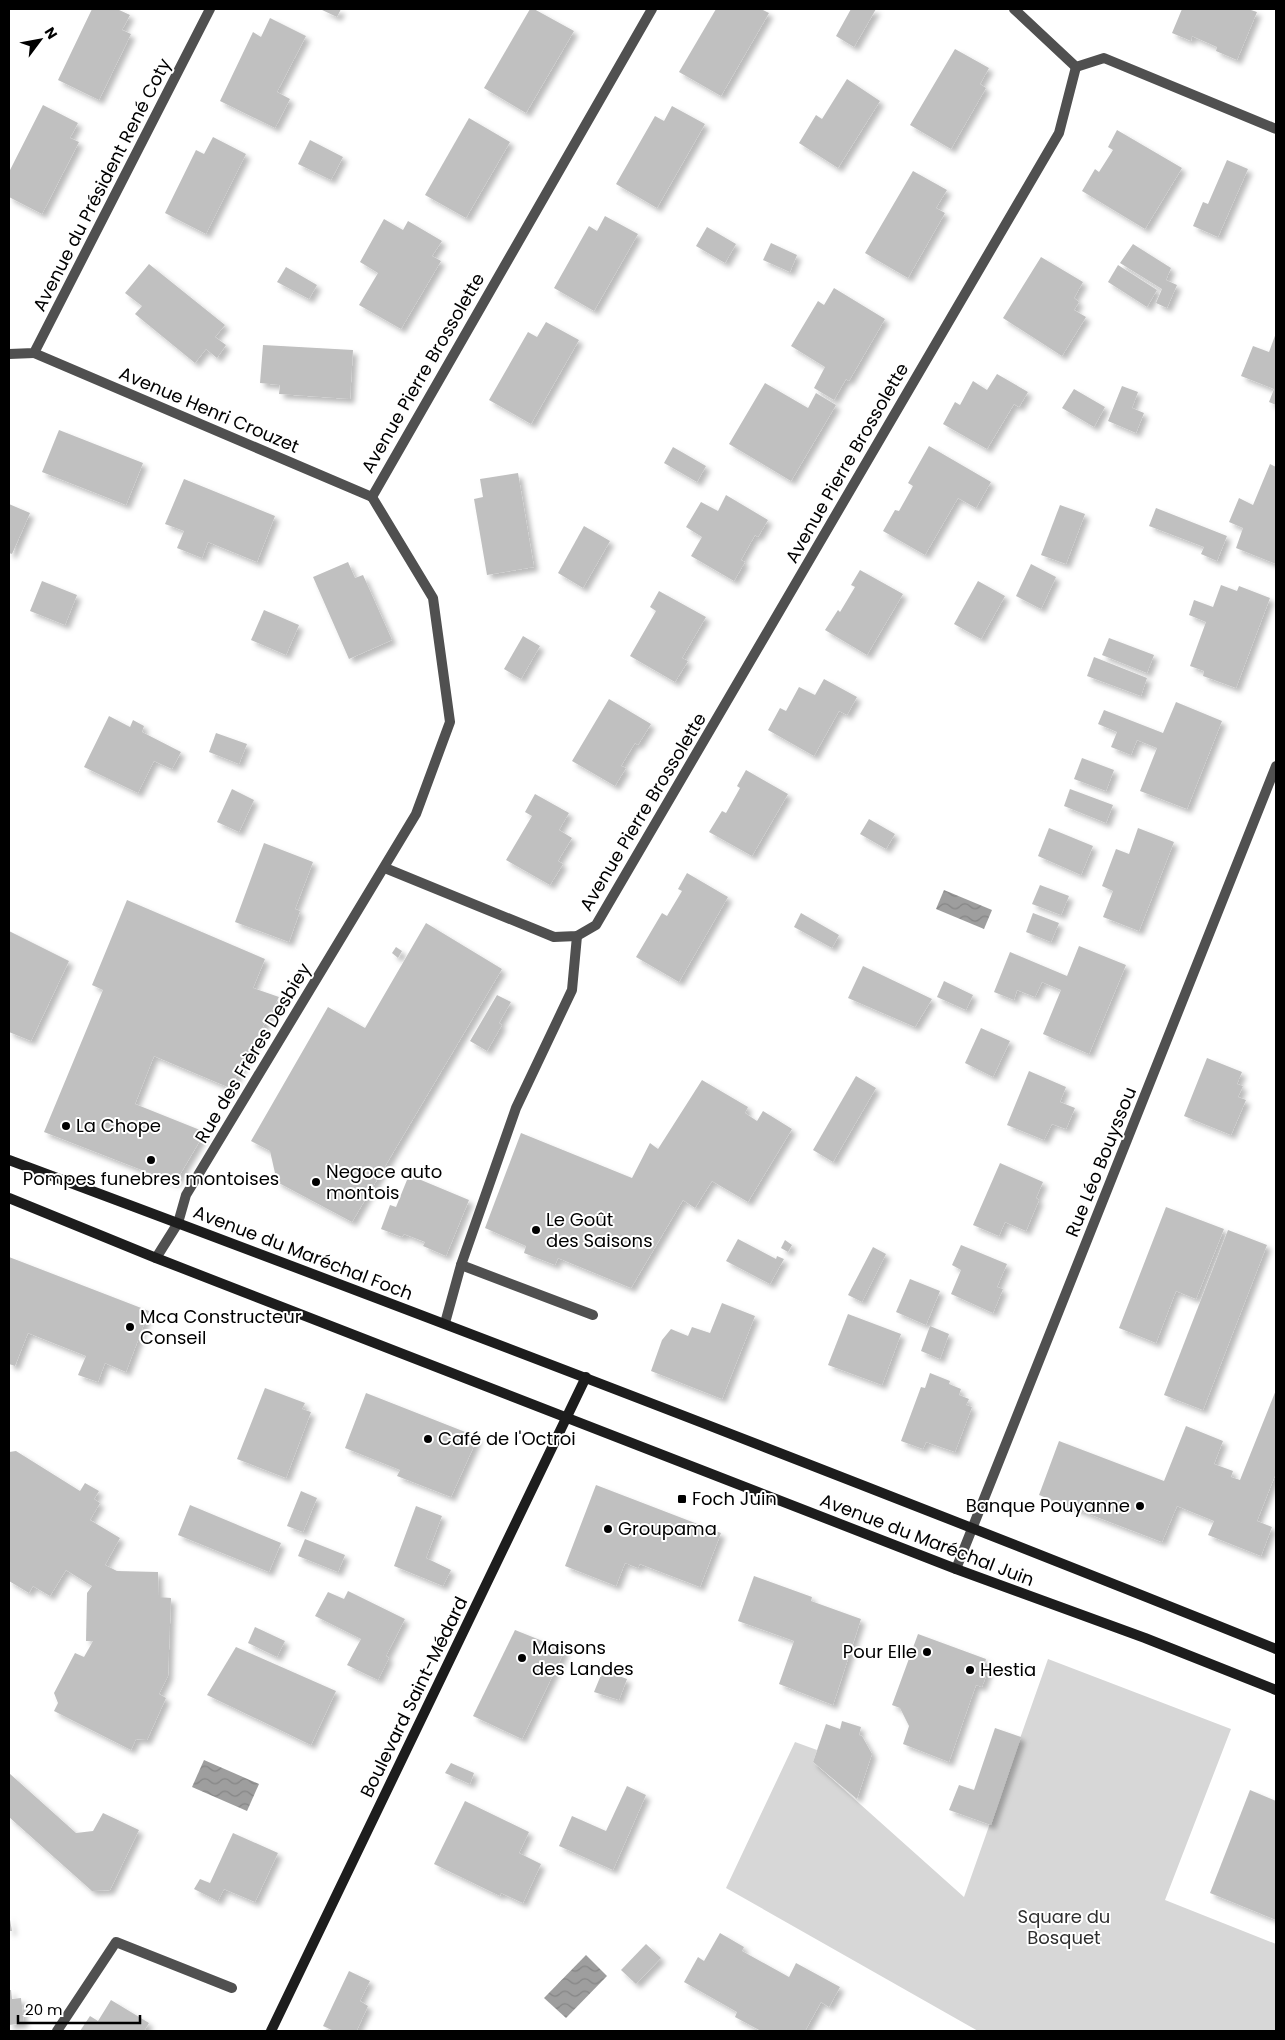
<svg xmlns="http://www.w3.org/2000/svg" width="1285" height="2040" viewBox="0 0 1285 2040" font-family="Poppins,sans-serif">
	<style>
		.park { fill: #d7d7d7 }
		.water { fill: url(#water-waves) }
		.building { fill: #c0c0c0; filter: url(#shadow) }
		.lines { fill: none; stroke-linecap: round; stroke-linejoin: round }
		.service { stroke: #505050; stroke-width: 10 }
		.minor { stroke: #505050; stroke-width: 10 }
		.secondary { stroke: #1d1d1d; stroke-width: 10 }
		.poi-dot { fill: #000; stroke: #fff; stroke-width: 2 }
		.labels { text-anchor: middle; stroke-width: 4; stroke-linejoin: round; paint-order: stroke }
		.street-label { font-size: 18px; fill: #000; stroke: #fff }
		.poi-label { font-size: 18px; fill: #000; stroke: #fff; text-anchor: start }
		.park-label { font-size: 18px; fill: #2e2e2e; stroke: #fff }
	</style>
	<defs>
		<pattern id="water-waves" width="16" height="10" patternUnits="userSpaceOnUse" patternTransform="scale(1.25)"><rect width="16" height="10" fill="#9e9e9e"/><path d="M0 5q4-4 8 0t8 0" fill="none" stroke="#868686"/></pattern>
		<filter id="shadow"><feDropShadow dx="4.5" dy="4.5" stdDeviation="2.5" flood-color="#0004"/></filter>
	</defs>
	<rect width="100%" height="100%" fill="#fff"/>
	<!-- park -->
	<polygon class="park" points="1048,1659 1231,1729 1165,1900 1276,1944 1276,2031 978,2031 726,1888 795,1742 817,1750 813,1762 964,1897"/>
	<!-- water -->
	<g class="water">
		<polygon points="944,890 992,910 984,929 936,909"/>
		<polygon points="204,1760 259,1784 247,1811 192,1787"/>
		<polygon points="586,1955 607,1976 566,2018 544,1998"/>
	</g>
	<!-- building -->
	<g class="building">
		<polygon points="92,9 117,9 130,15 122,30 131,34 99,100 58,80"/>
		<polygon points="320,9 341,9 337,17"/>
		<polygon points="530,9 534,9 574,31 526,113 484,88"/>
		<polygon points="716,9 761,9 769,13 721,96 679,72"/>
		<polygon points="851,9 876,9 854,47 836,36"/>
		<polygon points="1182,9 1248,9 1257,12 1237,60 1216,51 1217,47 1192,36 1191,41 1172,33"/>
		<polygon points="270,18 306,36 277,92 290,99 275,128 220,101 253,32 261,37"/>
		<polygon points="955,49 989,68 980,84 986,88 951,149 910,125"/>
		<polygon points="847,79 880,101 838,168 799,143 816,115 822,119"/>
		<polygon points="43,105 78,123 70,138 79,142 42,214 9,197 9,172"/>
		<polygon points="672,106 705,124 657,208 616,184 655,116 664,121"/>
		<polygon points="469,118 510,142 466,218 425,195"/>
		<polygon points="1117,130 1182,168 1145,229 1082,191 1095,169 1099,172 1113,150 1108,147"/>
		<polygon points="213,137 246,154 206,234 165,213 196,150 204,154"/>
		<polygon points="310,140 343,157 331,180 298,164"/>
		<polygon points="1227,160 1248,169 1218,237 1193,226 1203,202 1208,204"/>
		<polygon points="913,171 947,190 936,208 945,213 908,278 865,253"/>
		<polygon points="605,216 638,234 594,311 554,288 589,226 597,231"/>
		<polygon points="384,219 403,230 408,221 442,241 432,256 441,261 401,329 359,305 378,273 360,262"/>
		<polygon points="707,227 736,244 725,263 696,246"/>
		<polygon points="771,243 797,255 790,272 763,260"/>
		<polygon points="1133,244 1171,268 1166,280 1177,285 1167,308 1156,303 1162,289 1120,263"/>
		<polygon points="1041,257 1083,282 1074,298 1079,302 1074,310 1086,317 1062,356 1003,318"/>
		<polygon points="149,264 225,325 215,337 226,345 217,358 206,349 195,363 135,314 142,306 125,293"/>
		<polygon points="1118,265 1157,290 1147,307 1108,282"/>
		<polygon points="286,267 317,285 309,299 277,282"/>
		<polygon points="834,288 885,319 849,381 846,379 834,400 814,388 825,367 791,346 818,301 824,305"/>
		<polygon points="546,322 579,340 531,424 489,400 528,332 537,337"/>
		<polygon points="1276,333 1276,383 1275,387 1276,387 1276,405 1269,402 1274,389 1241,376 1253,346 1269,352"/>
		<polygon points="263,345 353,350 350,399 279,394 280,385 260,383"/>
		<polygon points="997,374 1028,392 1019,407 1014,404 987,449 943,424 955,402 960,405 973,381 987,390"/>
		<polygon points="765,383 808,408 816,393 836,405 791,481 729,444"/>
		<polygon points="1122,386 1138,392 1132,408 1144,413 1136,433 1108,421"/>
		<polygon points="1074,389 1105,407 1094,427 1062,408"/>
		<polygon points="59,430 143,463 126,505 42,472"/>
		<polygon points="929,446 991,482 976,508 958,498 925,555 883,531 895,510 899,511 913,486 908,483"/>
		<polygon points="673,447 706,466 697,482 664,463"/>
		<polygon points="1270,464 1276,467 1276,564 1236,548 1243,528 1229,522 1239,498 1253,505"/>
		<polygon points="518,473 534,567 487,575 474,499 483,497 480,479"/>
		<polygon points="184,479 275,516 257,562 208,542 202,558 177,548 184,531 165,524"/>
		<polygon points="726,495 768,520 758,537 755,535 741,560 745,562 734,581 691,556 702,537 686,527 701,502 718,511"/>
		<polygon points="9,504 30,513 12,554 9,553"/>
		<polygon points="1060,505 1085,514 1066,564 1041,555"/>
		<polygon points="1156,508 1227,536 1217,561 1201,554 1204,547 1149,526"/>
		<polygon points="584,526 610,541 583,588 558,573"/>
		<polygon points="348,562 355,578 363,575 392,640 349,659 313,577"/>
		<polygon points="1031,564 1056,577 1041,609 1016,596"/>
		<polygon points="860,570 903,594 867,655 825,630 838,610 840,612 855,587 851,585"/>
		<polygon points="42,581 77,595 65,625 30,611"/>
		<polygon points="978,581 1005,596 981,639 954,624"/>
		<polygon points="1221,585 1237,591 1239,586 1270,598 1236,688 1203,676 1204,671 1190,666 1206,622 1189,615 1194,600 1213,607"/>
		<polygon points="659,591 706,617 682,658 688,661 675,682 630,656 656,611 650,607"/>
		<polygon points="264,610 299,625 286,655 251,640"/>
		<polygon points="523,636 540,646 521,679 504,669"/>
		<polygon points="1109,638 1154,655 1147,673 1102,655"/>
		<polygon points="1094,657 1147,678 1141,696 1087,676"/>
		<polygon points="824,679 857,697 847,715 839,711 814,756 768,730 780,708 786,711 799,687 815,695"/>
		<polygon points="609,699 651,724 638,745 635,743 621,766 626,768 615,786 572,761"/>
		<polygon points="1176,702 1222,721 1187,809 1140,791 1157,748 1137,740 1131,755 1111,747 1117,732 1098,724 1104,710 1163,733"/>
		<polygon points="109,716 130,727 133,720 144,726 142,732 181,752 172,769 154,761 138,793 84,767"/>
		<polygon points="216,733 247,744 239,764 209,752"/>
		<polygon points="1082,758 1114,770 1106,791 1074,779"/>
		<polygon points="746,770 788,794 752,856 709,832 722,811 726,813 740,788 737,786"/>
		<polygon points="232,789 254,800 239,832 217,822"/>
		<polygon points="1070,789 1113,805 1106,823 1064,806"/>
		<polygon points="535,794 569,813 559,830 572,838 558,861 563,864 550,885 506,860 532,816 525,812"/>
		<polygon points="869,819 895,834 886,849 860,834"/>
		<polygon points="1049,828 1093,846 1081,875 1038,856"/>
		<polygon points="1138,828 1174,842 1139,931 1103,917 1113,891 1102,886 1116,849 1129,854"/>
		<polygon points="264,843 313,862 295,909 300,911 289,942 235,922"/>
		<polygon points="687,873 728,897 679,982 636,957 662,913 667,916 682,891 678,889"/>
		<polygon points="1040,885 1069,896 1061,915 1032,904"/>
		<polygon points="127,900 265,959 253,988 279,997 230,1088 154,1056 135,1104 205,1132 175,1183 44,1132 103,990 92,985"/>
		<polygon points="801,913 839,935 832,948 794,927"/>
		<polygon points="1033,913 1059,923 1051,942 1026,932"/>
		<polygon points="426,923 502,969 352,1222 277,1182 270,1151 251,1141 328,1007 365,1028"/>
		<polygon points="9,931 69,961 31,1041 9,1032"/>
		<polygon points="1079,946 1126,965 1089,1054 1043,1034 1061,990 1042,982 1035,997 1017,990 1014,1000 994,992 1010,952 1067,976"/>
		<polygon points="396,947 402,951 398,958 392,953"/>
		<polygon points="863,966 932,999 915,1027 848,998"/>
		<polygon points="944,981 973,995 966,1010 937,997"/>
		<polygon points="497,995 511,1002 499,1023 502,1025 487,1051 470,1041"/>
		<polygon points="981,1028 1010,1041 993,1077 965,1063"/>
		<polygon points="1207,1058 1242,1072 1237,1084 1243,1086 1238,1097 1246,1100 1231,1135 1184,1116"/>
		<polygon points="1029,1071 1066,1087 1060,1102 1075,1108 1066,1129 1052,1124 1044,1140 1007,1125"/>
		<polygon points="856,1076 876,1088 833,1162 813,1150"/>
		<polygon points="702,1080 748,1107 745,1113 757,1121 763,1111 792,1129 748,1202 712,1181 695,1208 683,1200 631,1288 558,1258 555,1265 524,1253 526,1246 485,1228 521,1133 632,1178 650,1143 658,1149"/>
		<polygon points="1000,1163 1043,1182 1036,1198 1039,1200 1026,1231 1005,1222 999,1236 973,1225"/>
		<polygon points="409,1175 469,1200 446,1256 423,1246 425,1242 404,1234 402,1237 381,1229 390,1205 396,1207"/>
		<polygon points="1166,1207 1224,1229 1196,1299 1176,1291 1156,1343 1119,1328"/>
		<polygon points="1228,1230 1267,1245 1203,1410 1164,1395"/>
		<polygon points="738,1239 776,1259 777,1256 784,1259 770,1284 726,1261"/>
		<polygon points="785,1240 792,1245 788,1252 781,1248"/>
		<polygon points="961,1245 1007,1264 997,1287 1003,1289 993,1313 951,1294 961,1270 952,1265"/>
		<polygon points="873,1247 886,1254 862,1302 848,1295"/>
		<polygon points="9,1257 149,1311 126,1372 105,1363 98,1382 78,1375 86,1356 28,1333 15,1366 9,1364"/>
		<polygon points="910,1279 940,1291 926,1325 896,1312"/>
		<polygon points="722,1303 755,1316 722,1399 651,1371 662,1340 671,1329 688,1336 692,1327 710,1333"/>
		<polygon points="848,1314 901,1334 882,1385 828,1365"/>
		<polygon points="930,1326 949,1334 940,1359 921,1351"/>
		<polygon points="930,1373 950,1381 949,1384 961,1389 959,1395 969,1399 966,1405 972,1407 955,1452 926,1442 923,1449 901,1441 921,1387 925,1388"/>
		<polygon points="265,1388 305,1403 302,1409 311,1412 286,1478 237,1459"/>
		<polygon points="1276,1390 1276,1473 1257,1521 1272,1527 1261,1556 1208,1535 1214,1521 1177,1506 1162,1542 1039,1495 1059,1441 1164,1481 1186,1426 1223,1441 1214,1464 1233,1471 1231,1477 1240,1480"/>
		<polygon points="366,1393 478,1437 451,1497 397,1476 400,1470 345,1448"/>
		<polygon points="16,1451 80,1491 85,1483 99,1491 94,1499 100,1503 90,1520 120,1538 105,1565 117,1571 158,1572 159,1597 171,1598 168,1676 159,1694 166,1698 147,1740 136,1739 131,1750 54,1711 58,1703 54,1693 75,1653 84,1657 93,1641 86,1641 87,1593 92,1586 66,1570 50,1596 33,1586 29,1593 9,1581 9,1452"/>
		<polygon points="596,1485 721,1533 700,1587 640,1564 638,1568 625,1563 616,1586 565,1566"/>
		<polygon points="301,1491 317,1498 303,1532 287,1526"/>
		<polygon points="190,1505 281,1543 269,1572 178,1535"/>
		<polygon points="416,1506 442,1516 426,1558 451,1570 443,1586 394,1566"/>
		<polygon points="305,1539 345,1555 338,1572 298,1556"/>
		<polygon points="754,1576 812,1597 811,1601 861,1619 833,1705 779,1684 794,1641 738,1621"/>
		<polygon points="348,1591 405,1619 386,1656 389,1658 378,1680 347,1665 361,1639 315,1616 328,1592 344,1599"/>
		<polygon points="255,1627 285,1641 277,1657 248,1643"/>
		<polygon points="515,1630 565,1650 522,1739 473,1716"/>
		<polygon points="918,1634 986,1659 985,1663 990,1665 982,1687 976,1685 949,1762 903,1744 909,1726 900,1708 892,1705"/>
		<polygon points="236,1647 336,1691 311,1745 207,1695"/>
		<polygon points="603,1670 627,1679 619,1700 594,1692"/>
		<polygon points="842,1721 861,1727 859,1735 862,1736 872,1754 857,1799 813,1762 826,1724 840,1729"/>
		<polygon points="995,1728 1021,1737 991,1825 949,1810 959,1785 974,1790"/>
		<polygon points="451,1763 474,1773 470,1784 445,1773"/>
		<polygon points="9,1773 76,1833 93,1831 103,1813 139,1830 110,1890 92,1891 9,1817"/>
		<polygon points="627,1786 646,1795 613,1870 559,1846 572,1816 606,1831"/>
		<polygon points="1250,1790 1276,1801 1276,1920 1210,1893"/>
		<polygon points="465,1801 529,1832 519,1853 541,1864 523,1903 501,1893 500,1896 434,1864"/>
		<polygon points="233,1833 278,1853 255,1902 224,1889 218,1901 194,1889 200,1879 210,1883"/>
		<polygon points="9,1914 12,1931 9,1931"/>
		<polygon points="720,1933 744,1947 742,1951 789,1977 796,1963 840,1987 829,2007 821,2002 805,2031 761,2031 735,2017 737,2012 684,1982 698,1957 704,1961"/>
		<polygon points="646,1944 661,1958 636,1984 621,1970"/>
		<polygon points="349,1971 370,1981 360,2001 368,2006 357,2030 360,2031 334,2031 323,2026"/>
		<polygon points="9,1990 11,1990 12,1999 21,1998 24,2023 9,2025"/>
		<polygon points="111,2000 149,2023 144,2031 80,2031 90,2016 98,2021"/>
	</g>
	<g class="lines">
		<!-- service -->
		<g class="service">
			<polyline points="461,1265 593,1315"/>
			<polyline points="445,1323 461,1265 516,1108 572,990 577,936"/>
		</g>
		<!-- minor -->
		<g class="minor">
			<polyline points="1014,9 1076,67 1104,58 1276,129"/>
			<polyline points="34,353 372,497"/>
			<polyline points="9,354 34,353 210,9"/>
			<polyline points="372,497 652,9"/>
			<polyline points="385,868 554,937 577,936 596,925 1059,133 1076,67"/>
			<polyline points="156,1258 178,1223 186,1195 416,814 450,722 433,598 372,497"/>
			<polyline points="956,1569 1276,766"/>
			<polyline points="57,2031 116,1942 232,1988"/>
		</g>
		<!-- secondary -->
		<g class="secondary">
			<path d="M9 1160C433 1318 856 1480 1276 1649"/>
			<polyline points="9,1198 156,1258 956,1569 1145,1638 1276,1690"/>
			<polyline points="271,2031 586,1377"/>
		</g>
	</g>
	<!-- markers -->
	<g class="poi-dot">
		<circle cx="66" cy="1126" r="5"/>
		<circle cx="151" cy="1160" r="5"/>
		<circle cx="316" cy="1182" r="5"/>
		<circle cx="536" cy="1230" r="5"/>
		<circle cx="130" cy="1327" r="5"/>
		<circle cx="428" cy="1439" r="5"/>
		<rect x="677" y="1494" width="10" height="10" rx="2.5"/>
		<circle cx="1140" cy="1506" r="5"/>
		<circle cx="608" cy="1529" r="5"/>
		<circle cx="927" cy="1652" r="5"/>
		<circle cx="522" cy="1658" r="5"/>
		<circle cx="970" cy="1670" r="5"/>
	</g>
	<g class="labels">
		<!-- street labels -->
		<g class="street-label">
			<text transform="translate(102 185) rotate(-63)" y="6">Avenue du Président René Coty</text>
			<text transform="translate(423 373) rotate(-60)" y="6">Avenue Pierre Brossolette</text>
			<text transform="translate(209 410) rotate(23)" y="6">Avenue Henri Crouzet</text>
			<text transform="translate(847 463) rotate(-60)" y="6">Avenue Pierre Brossolette</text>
			<text transform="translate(643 812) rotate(-59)" y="6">Avenue Pierre Brossolette</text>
			<text transform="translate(253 1053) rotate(-59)" y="6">Rue des Frères Desbiey</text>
			<text transform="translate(1101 1162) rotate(-68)" y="6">Rue Léo Bouyssou</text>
			<text transform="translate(303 1253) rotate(21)" y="6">Avenue du Maréchal Foch</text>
			<text transform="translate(927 1540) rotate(21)" y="6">Avenue du Maréchal Juin</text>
			<text transform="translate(414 1697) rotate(-64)" y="6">Boulevard Saint-Médard</text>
		</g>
		<!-- poi labels -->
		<g class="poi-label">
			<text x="76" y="1132">La Chope</text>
			<text x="326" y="1178">Negoce auto<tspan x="326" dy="21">montois</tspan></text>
			<text x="151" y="1185" text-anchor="middle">Pompes funebres montoises</text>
			<text x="546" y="1226">Le Goût<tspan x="546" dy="21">des Saisons</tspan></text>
			<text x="140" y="1323">Mca Constructeur<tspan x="140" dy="21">Conseil</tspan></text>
			<text x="438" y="1445">Café de l'Octroi</text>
			<text x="692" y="1505">Foch Juin</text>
			<text x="1130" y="1512" text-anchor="end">Banque Pouyanne</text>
			<text x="618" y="1535">Groupama</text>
			<text x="532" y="1654">Maisons<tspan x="532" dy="21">des Landes</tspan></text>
			<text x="917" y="1658" text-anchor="end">Pour Elle</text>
			<text x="980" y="1676">Hestia</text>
		</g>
		<!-- park labels -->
		<g class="park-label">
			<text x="1064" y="1923">Square du<tspan x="1064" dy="21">Bosquet</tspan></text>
		</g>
	</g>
	<!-- border -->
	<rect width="1285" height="2040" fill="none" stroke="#000000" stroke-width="20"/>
	<!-- north arrow -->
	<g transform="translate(40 40) rotate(58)" stroke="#ffffff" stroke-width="4" paint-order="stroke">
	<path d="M0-4L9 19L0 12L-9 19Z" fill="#000000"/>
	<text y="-8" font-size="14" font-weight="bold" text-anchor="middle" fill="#000000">N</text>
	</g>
	<!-- scale -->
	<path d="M18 2015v8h122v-8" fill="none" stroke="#000000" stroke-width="2.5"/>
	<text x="25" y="2015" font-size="15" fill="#000000" stroke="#ffffff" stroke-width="4" paint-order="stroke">20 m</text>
</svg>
